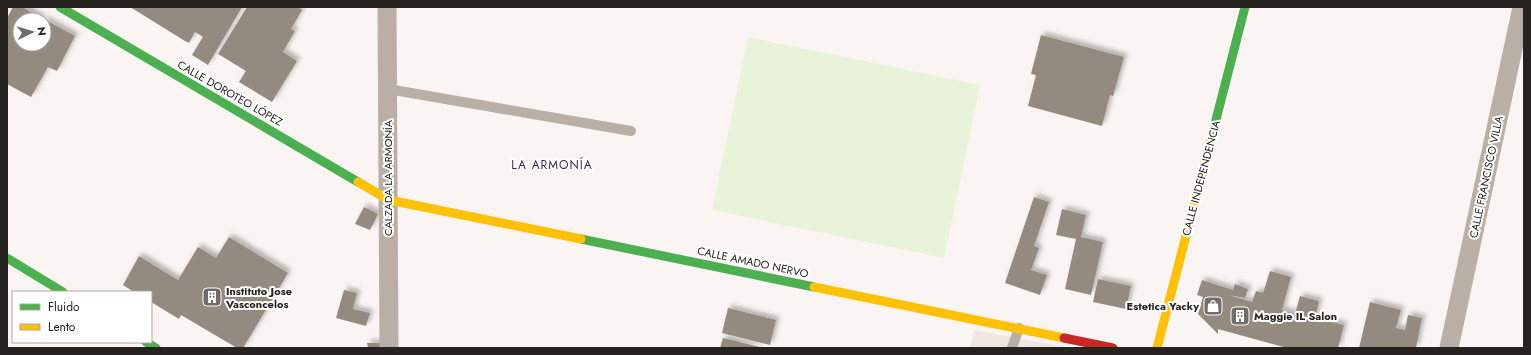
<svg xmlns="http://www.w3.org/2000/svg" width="1531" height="355" viewBox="0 0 1531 355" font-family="Jost,sans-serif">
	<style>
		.built { fill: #f1e6e1 }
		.green { fill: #e8f3d9 }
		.building { fill: #958a80; fill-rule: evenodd; filter: url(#shadow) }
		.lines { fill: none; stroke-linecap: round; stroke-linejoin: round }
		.lane { stroke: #b9afa5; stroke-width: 10 }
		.street { stroke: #b9afa5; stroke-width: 19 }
		.fast { stroke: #4caf50; stroke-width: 9 }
		.slow { stroke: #ffc107; stroke-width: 9 }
		.jam { stroke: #c62828; stroke-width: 9 }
		.labels { text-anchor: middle; stroke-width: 4; stroke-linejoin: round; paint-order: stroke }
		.street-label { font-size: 11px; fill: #252220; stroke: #fff }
		.poi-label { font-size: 11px; font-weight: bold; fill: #252220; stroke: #fff; text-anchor: start }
		.neighbourhood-label { font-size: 12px; letter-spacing: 1px; fill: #441b4f; stroke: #fff }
	</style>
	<defs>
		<filter id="shadow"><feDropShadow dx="3.5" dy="-3.5" stdDeviation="2" flood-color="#0004"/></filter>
	</defs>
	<rect width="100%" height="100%" fill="#faf5f3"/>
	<!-- built -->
	<polygon class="built" points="974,330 1070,348 970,348"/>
	<!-- green -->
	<polygon class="green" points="748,37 980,85 944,258 712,210"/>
	<!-- building -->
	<g class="building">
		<path d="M13 7H22L75 36 57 71 48 67 31 97 7 84V18ZM20 20H44V44H20Z"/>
		<polygon points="130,7 242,7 208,65 192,55 203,37 195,32 189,43 185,41"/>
		<polygon points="247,7 298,7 302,10 291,29 295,31 283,52 297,61 272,102 239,82 246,71 218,54"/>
		<polygon points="1041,35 1124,57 1113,96 1110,95 1102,126 1028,106 1036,75 1031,74"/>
		<polygon points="1034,197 1049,202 1034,246 1039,248 1031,270 1047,275 1040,295 1005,283"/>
		<polygon points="364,207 378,214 370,230 355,224"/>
		<polygon points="1062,209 1086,215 1081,237 1103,242 1091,295 1065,289 1076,239 1056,235"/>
		<polygon points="229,237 288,273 243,348 237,348 181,315 179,319 151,302 151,292 134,292 123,285 139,256 178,280 198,247 216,258"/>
		<polygon points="1270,271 1291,277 1282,310 1295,314 1300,296 1319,301 1315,318 1344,325 1338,348 1287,348 1218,329 1218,334 1198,314 1203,297 1197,295 1202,280 1233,290 1235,284 1248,289 1245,298 1229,295 1252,302 1256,291 1263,293"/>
		<polygon points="1098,279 1131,286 1126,309 1093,302"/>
		<polygon points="344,290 357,293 353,309 370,313 366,326 336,318"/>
		<polygon points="1370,302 1401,310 1396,328 1405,330 1408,315 1422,318 1416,348 1359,348"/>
		<polygon points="728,308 776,320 770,345 722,333"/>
		<polygon points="723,338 760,347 760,348 720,348"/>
		<polygon points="367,343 385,343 385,348 368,348"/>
	</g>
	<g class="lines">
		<!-- lane -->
		<g class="lane">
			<polyline points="388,89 631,131"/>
			<polyline points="1012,348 1019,328"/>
		</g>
		<!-- street -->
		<g class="street">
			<polyline points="387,7 389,348"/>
			<polyline points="1449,348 1522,7"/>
		</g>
		<!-- fast -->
		<g class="fast">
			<polyline points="60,7 358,182"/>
			<polyline points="1211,139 1245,7"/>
			<polyline points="581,239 814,287"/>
			<polyline points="7,258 63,292"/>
			<polyline points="146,342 156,348"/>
		</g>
		<!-- slow -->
		<g class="slow">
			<polyline points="358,182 389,200 581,239"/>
			<polyline points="814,287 1064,338"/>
			<polyline points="1157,348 1211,139"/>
		</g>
		<!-- jam -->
		<polyline class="jam" points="1064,338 1113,348"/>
	</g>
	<!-- icons -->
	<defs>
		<symbol id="building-square" viewBox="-11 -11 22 22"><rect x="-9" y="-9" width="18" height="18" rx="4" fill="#706c6a" stroke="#fff"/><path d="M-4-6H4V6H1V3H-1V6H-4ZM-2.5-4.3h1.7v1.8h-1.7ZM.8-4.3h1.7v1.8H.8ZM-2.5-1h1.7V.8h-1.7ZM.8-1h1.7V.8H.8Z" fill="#fff"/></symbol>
		<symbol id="shop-square" viewBox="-11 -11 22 22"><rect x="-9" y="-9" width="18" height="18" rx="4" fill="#706c6a" stroke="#fff"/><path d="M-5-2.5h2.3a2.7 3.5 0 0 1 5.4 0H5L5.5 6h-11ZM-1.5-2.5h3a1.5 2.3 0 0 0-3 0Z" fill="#fff"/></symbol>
	</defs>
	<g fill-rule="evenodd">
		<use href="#building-square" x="201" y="286" width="22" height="22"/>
		<use href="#shop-square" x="1202" y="295" width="22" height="22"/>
		<use href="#building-square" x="1229" y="305" width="22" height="22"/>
	</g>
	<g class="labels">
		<!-- street labels -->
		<g class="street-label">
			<text transform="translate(230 93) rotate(30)" y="4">CALLE DOROTEO LÓPEZ</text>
			<text transform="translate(1486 177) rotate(-78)" y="4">CALLE FRANCISCO VILLA</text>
			<text transform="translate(388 178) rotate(-90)" y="4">CALZADA LA ARMONÍA</text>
			<text transform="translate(1201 178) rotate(-75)" y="4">CALLE INDEPENDENCIA</text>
			<text transform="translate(753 262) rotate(12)" y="4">CALLE AMADO NERVO</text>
		</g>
		<!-- poi labels -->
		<g class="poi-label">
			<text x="226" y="295">Instituto Jose<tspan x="226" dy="13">Vasconcelos</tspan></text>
			<text x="1199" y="310" text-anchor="end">Estetica Yacky</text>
			<text x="1254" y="320">Maggie IL Salon</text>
		</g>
		<!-- neighbourhood labels -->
		<g class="neighbourhood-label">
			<text x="552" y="169">LA ARMONÍA</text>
		</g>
	</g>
	<!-- border -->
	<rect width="1531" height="355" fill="none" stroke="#252220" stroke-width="16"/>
	<!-- legend -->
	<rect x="12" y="291" width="140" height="52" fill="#ffffff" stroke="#a8a7a6"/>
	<rect x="20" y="304" width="20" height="6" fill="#4caf50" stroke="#a8a7a6"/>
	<text x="48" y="311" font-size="12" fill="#252220">Fluido</text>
	<rect x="20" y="324" width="20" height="6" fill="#ffc107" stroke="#a8a7a6"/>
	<text x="48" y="331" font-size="12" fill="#252220">Lento</text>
	<!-- north arrow -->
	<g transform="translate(32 32) rotate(85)"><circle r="19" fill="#ffffff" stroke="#a8a7a6"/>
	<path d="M0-3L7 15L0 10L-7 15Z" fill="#706c6a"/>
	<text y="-6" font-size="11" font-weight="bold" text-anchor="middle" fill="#252220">N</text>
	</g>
</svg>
